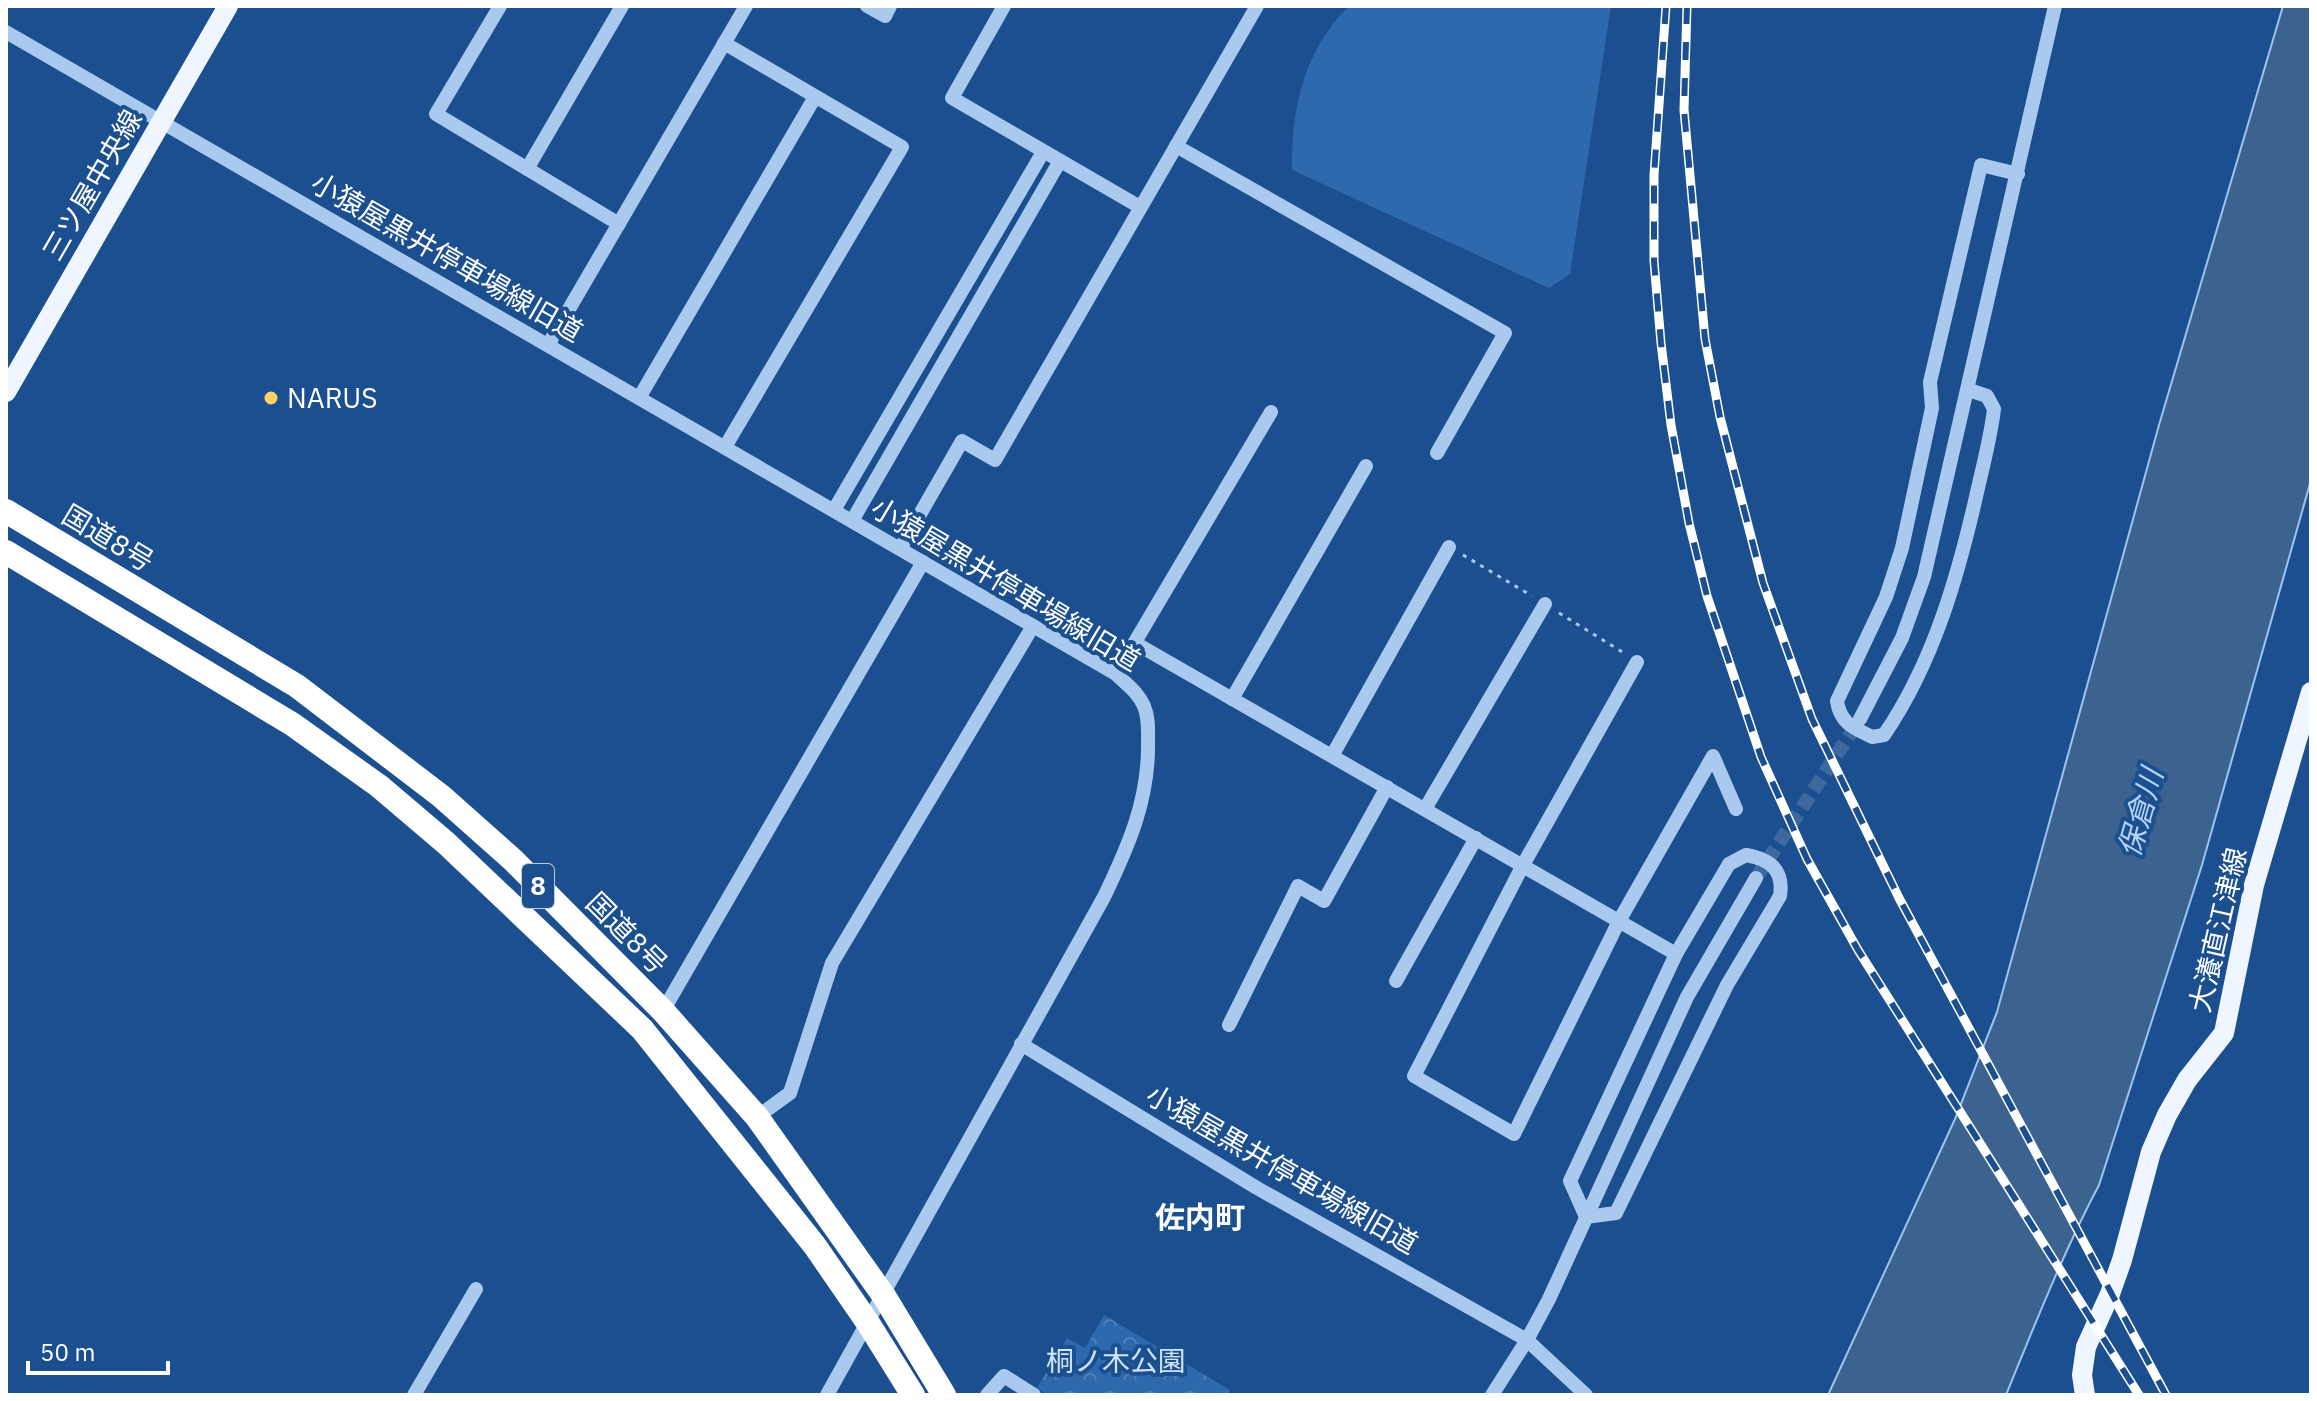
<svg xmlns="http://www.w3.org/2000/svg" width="2317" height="1401" viewBox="0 0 2317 1401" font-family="'IBM Plex Sans','Noto Sans JP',sans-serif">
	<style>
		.grass { fill: #2e69ad }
		.forest { fill: url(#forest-crowns) }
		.water { fill: #3c6290; stroke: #9cc4f0; stroke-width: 2 }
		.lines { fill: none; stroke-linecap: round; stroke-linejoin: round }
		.minor-tunnel { stroke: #3d69a0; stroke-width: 14; stroke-dasharray: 14 7; stroke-linecap: butt }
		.path { stroke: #a9c9ee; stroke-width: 3; stroke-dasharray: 4 6; stroke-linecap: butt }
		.minor { stroke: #a9c9ee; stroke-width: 14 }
		.major { stroke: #f0f6ff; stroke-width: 20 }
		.highway { stroke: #fff; stroke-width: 24 }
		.rail-casing { stroke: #fff; stroke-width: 9 }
		.rail { stroke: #1b4f8f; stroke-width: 6; stroke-dasharray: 18; stroke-linecap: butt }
		.poi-dot { fill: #ffd166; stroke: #1b4f8f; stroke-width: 3 }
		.labels { text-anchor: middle; stroke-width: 8; stroke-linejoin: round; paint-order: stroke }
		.shield { fill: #1b4f8f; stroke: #bbcadd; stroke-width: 2 }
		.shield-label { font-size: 26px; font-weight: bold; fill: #fff }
		.street-label { font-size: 28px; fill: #fff; stroke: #1b4f8f }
		.poi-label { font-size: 28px; fill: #fff; stroke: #1b4f8f; text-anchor: start }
		.park-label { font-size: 28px; fill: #cfe3fa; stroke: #1b4f8f }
		.water-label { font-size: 30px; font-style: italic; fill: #b5d3f5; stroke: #1b4f8f }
		.neighbourhood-label { font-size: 30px; font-weight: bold; fill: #fff; stroke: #1b4f8f }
	</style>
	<defs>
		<pattern id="forest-crowns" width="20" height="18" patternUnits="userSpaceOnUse" patternTransform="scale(2)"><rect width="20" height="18" fill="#2e69ad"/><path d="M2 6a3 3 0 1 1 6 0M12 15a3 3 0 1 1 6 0" fill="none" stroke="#4d80b9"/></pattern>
	</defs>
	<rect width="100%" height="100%" fill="#1b4f8f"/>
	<!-- grass -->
	<path class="grass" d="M1349 6H1611L1570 274 1549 288 1292 170C1291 109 1304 50 1349 6Z"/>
	<!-- forest -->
	<polygon class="forest" points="1104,1315 1230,1390 1227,1395 1048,1395 1037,1388 1067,1338 1085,1348"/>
	<!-- water -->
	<path class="water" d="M2283 6H2311V480L2202 865 2099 1185C2063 1253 2035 1324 2006 1395H1828L1955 1119 1997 1012 2159 425Z"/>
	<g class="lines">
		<!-- minor-tunnel -->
		<polyline class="minor-tunnel" points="1756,878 1860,719"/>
		<!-- path -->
		<g class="path">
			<polyline points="1463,555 1532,596"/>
			<polyline points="1559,613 1624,653"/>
		</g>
		<!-- minor -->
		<g class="minor">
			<polyline points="500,6 436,114 619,224"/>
			<polyline points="867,6 885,16 890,6"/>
			<polyline points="1004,6 952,98 1140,207"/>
			<path d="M6 32 1116 674C1126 684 1138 692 1144 706 1149 718 1148 731 1148 743 1149 800 1128 847 1104 897L827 1395"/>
			<polyline points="724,43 902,147 725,447"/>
			<polyline points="1176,146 1505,333 1437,453"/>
			<polyline points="527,169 622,6"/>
			<polyline points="548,345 746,6"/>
			<path d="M1969 390 1987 396 1994 409C1991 435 1984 462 1978 488 1959 573 1934 662 1884 735L1872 737C1854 728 1840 723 1837 701L1886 597 1902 548 1932 408 1930 382 1981 165 2018 174"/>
			<polyline points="639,398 815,97"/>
			<polyline points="834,510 1043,152"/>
			<polyline points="852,521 1060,161"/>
			<polyline points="900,549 962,441 995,460 1257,6"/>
			<polyline points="1135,643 1676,954"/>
			<polyline points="1637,662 1523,865 1414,1076 1514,1134 1619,921 1713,756 1736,809"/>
			<polyline points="1116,674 1271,412"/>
			<polyline points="1232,699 1366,466"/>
			<polyline points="1860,719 1902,638 1924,577 2055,6"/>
			<polyline points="1332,756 1449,547"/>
			<polyline points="1425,809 1545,604"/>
			<path d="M1746 855C1770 859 1784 870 1780 896L1727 985 1616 1213 1586 1217 1570 1181 1676 954 1729 864Z"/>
			<polyline points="1396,981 1476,838"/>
			<polyline points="663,1011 923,562"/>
			<polyline points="1229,1025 1298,886 1324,901 1387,787"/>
			<polyline points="1021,1044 1257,1188 1527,1340 1586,1395"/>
			<polyline points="757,1117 790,1093 832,963 1033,626"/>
			<polyline points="414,1395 476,1289"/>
			<polyline points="987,1395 1004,1376 1034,1395"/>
			<polyline points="1492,1395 1527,1340 1549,1299 1687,997 1756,878"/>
		</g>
		<!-- major -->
		<g class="major">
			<polyline points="6,392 228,6"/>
			<polyline points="2085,1395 2082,1375 2086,1347 2110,1294 2122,1260 2151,1152 2167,1115 2187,1080 2224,1033 2254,885 2311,692"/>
		</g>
		<!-- highway -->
		<g class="highway">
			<polyline points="6,511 297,686 441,796 513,860 663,1011 757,1117 884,1296 944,1395"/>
			<polyline points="6,552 292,724 379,786 446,843 642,1029 815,1246 868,1323 913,1395"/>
		</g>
		<defs>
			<g id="rail">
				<polyline points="1666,6 1654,175 1654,261 1661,343 1671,425 1689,523 1707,596 1761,757 1807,859 1858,950 2139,1395"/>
				<polyline points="1687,6 1684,110 1705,339 1720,417 1763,583 1812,719 1899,898 2166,1395"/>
			</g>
		</defs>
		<!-- rail casing -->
		<use href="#rail" class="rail-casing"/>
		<!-- rail -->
		<use href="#rail" class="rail"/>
	</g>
	<!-- markers -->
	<circle class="poi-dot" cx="271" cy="398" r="8"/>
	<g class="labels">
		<!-- shield labels -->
		<rect class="shield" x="522" y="864" width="32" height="44" rx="6"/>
		<g class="shield-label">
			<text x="538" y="895">8</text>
		</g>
		<!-- street labels -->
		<g class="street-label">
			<text transform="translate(92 185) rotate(-60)" y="10">三ツ屋中央線</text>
			<text transform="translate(447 257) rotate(30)" y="10">小猿屋黒井停車場線旧道</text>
			<text transform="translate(108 538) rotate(31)" y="10">国道8号</text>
			<text transform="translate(1006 584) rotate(31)" y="10">小猿屋黒井停車場線旧道</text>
			<text transform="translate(2218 930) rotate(-77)" y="10">大瀁直江津線</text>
			<text transform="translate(627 933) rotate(45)" y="10">国道8号</text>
			<text transform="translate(1282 1169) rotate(30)" y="10">小猿屋黒井停車場線旧道</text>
		</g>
		<!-- poi labels -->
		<g class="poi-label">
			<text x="287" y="408">NARUS</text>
		</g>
		<!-- park labels -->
		<g class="park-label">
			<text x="1116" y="1371">桐ノ木公園</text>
		</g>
		<!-- water labels -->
		<g class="water-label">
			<text transform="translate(2141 813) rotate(-74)" y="10">保倉川</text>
		</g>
		<!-- neighbourhood labels -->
		<g class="neighbourhood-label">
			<text x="1200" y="1228">佐内町</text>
		</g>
	</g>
	<!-- border -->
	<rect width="2317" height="1401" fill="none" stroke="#ffffff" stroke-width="16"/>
	<!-- scale -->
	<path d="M28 1361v12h140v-12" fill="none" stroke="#ffffff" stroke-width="4"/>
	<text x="40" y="1361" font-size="24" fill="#ffffff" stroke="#1b4f8f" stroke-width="6" paint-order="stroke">50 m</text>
</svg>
